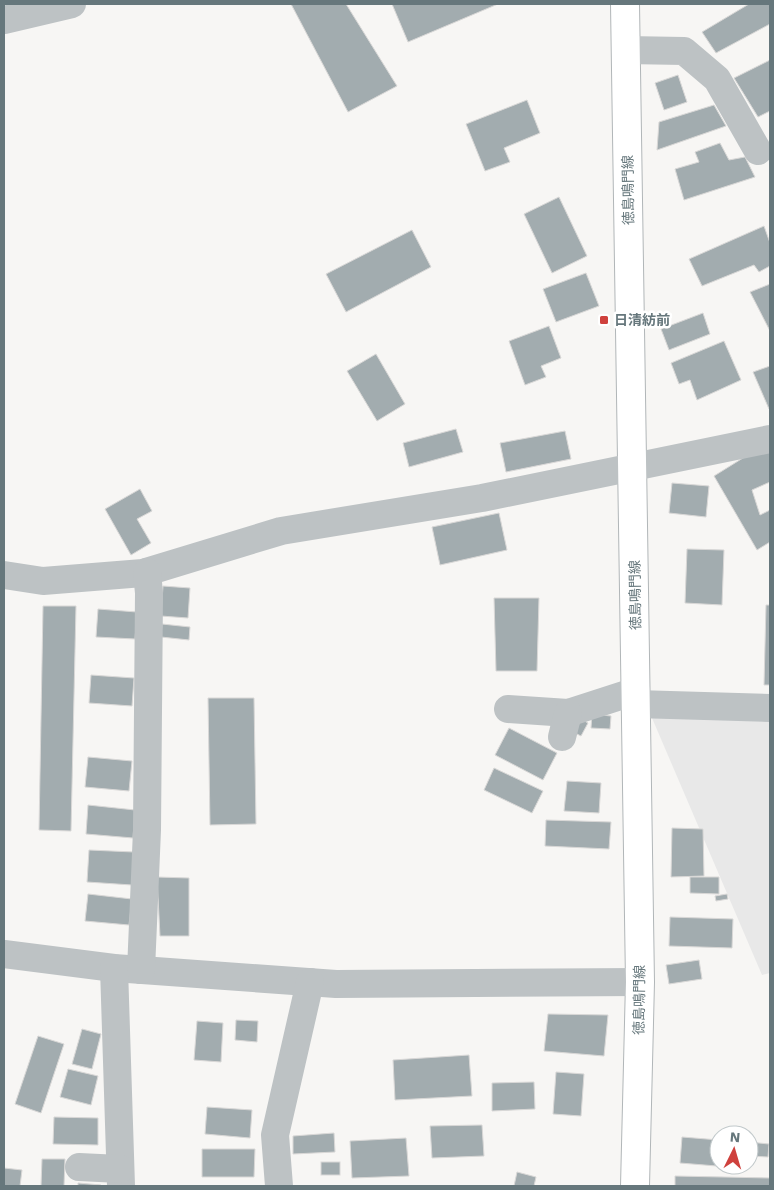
<svg xmlns="http://www.w3.org/2000/svg" width="774" height="1190" viewBox="0 0 774 1190" font-family="'Work Sans','Noto Sans JP',sans-serif">
	<style>
		.built { fill: #e8e8e8 }
		.building { fill: #a2acaf; stroke: #d9d8d7 }
		.lines { fill: none; stroke-linecap: round; stroke-linejoin: round }
		.major-casing { stroke: #b1b6b8; stroke-width: 30 }
		.minor { stroke: #bdc2c4; stroke-width: 28 }
		.major { stroke: #fff; stroke-width: 28 }
		.poi-dot { fill: #cf413d; stroke: #fff; stroke-width: 2 }
		.labels { text-anchor: middle; stroke-width: 5; stroke-linejoin: round; paint-order: stroke }
		.street-label { font-size: 14px; fill: #66777c; stroke: #fff }
		.poi-label { font-size: 14px; font-weight: bold; fill: #66777c; stroke: #fff; text-anchor: start }
	</style>
	<rect width="100%" height="100%" fill="#f7f6f4"/>
	<!-- built -->
	<polygon class="built" points="770,699 770,973 762,975 652,718"/>
	<!-- building -->
	<g class="building">
		<polygon points="291,4 346,4 397,86 348,112"/>
		<polygon points="392,4 498,4 408,42"/>
		<polygon points="749,4 770,4 770,24 716,53 702,32"/>
		<polygon points="770,60 770,111 758,117 734,78"/>
		<polygon points="678,75 687,102 664,110 655,83"/>
		<polygon points="527,100 540,133 504,148 510,162 485,171 466,124"/>
		<polygon points="714,105 726,126 657,150 659,122"/>
		<polygon points="720,143 729,160 745,157 755,177 684,200 675,169 699,162 695,152"/>
		<polygon points="559,197 587,256 552,273 524,214"/>
		<polygon points="764,226 770,243 770,266 759,272 754,265 702,286 689,259"/>
		<polygon points="412,230 431,267 346,312 326,274"/>
		<polygon points="586,273 599,306 556,322 543,289"/>
		<polygon points="770,284 770,331 750,292"/>
		<polygon points="703,313 710,334 669,350 661,329"/>
		<polygon points="549,326 561,358 541,366 546,377 525,385 509,341"/>
		<polygon points="724,341 741,380 697,400 690,380 679,384 671,363"/>
		<polygon points="376,354 405,404 377,421 347,371"/>
		<polygon points="770,366 770,408 769,409 753,372"/>
		<polygon points="456,429 463,452 409,467 403,443"/>
		<polygon points="565,431 571,459 506,472 500,443"/>
		<polygon points="770,450 770,482 752,490 760,515 770,510 770,542 757,550 714,476 751,453"/>
		<polygon points="672,483 709,486 706,517 669,513"/>
		<polygon points="140,489 152,511 137,519 151,543 131,555 105,509"/>
		<polygon points="499,513 507,550 440,565 432,527"/>
		<polygon points="687,549 724,550 722,605 685,603"/>
		<polygon points="163,586 190,588 188,618 161,616"/>
		<polygon points="494,598 539,598 537,671 496,671"/>
		<polygon points="766,605 770,605 770,685 764,685"/>
		<polygon points="43,606 76,606 71,831 39,830"/>
		<polygon points="98,609 137,612 135,639 96,637"/>
		<polygon points="162,624 190,627 189,640 161,637"/>
		<polygon points="91,675 134,678 132,706 89,703"/>
		<polygon points="208,698 254,698 256,824 210,825"/>
		<polygon points="592,714 611,716 610,729 591,728"/>
		<polygon points="581,719 588,723 581,736 575,733"/>
		<polygon points="509,728 557,753 543,780 495,755"/>
		<polygon points="88,757 132,761 129,791 85,787"/>
		<polygon points="494,768 543,791 532,813 484,790"/>
		<polygon points="567,781 601,783 599,813 564,811"/>
		<polygon points="88,805 135,810 133,838 86,834"/>
		<polygon points="546,820 611,822 609,849 545,846"/>
		<polygon points="672,828 703,829 704,876 671,877"/>
		<polygon points="89,850 134,852 132,885 87,882"/>
		<polygon points="157,877 189,878 189,936 160,936"/>
		<polygon points="690,877 719,877 719,894 690,893"/>
		<polygon points="88,894 132,899 129,925 85,921"/>
		<polygon points="727,894 728,899 716,901 715,896"/>
		<polygon points="670,917 733,919 732,948 669,946"/>
		<polygon points="699,960 702,979 669,984 666,965"/>
		<polygon points="548,1014 608,1015 604,1056 544,1051"/>
		<polygon points="236,1020 258,1021 257,1042 235,1040"/>
		<polygon points="197,1021 223,1023 221,1062 194,1060"/>
		<polygon points="82,1029 101,1034 92,1069 72,1064"/>
		<polygon points="38,1036 64,1044 41,1113 15,1104"/>
		<polygon points="469,1055 472,1096 395,1100 393,1060"/>
		<polygon points="68,1069 98,1076 91,1105 60,1097"/>
		<polygon points="556,1072 584,1074 581,1116 553,1114"/>
		<polygon points="534,1082 535,1109 492,1111 492,1083"/>
		<polygon points="207,1107 252,1110 250,1138 205,1134"/>
		<polygon points="54,1117 98,1118 98,1145 53,1144"/>
		<polygon points="482,1125 484,1156 432,1158 430,1126"/>
		<polygon points="334,1133 335,1152 293,1154 293,1136"/>
		<polygon points="682,1137 719,1140 719,1165 729,1165 729,1167 680,1163"/>
		<polygon points="406,1138 409,1176 352,1178 350,1141"/>
		<polygon points="749,1142 769,1144 768,1157 749,1156"/>
		<polygon points="202,1149 255,1149 254,1177 202,1177"/>
		<polygon points="42,1159 65,1159 64,1186 41,1186"/>
		<rect x="321" y="1162" width="19" height="13"/>
		<polygon points="4,1168 22,1170 20,1186 4,1186"/>
		<polygon points="517,1172 536,1177 534,1186 514,1186"/>
		<polygon points="675,1176 770,1178 770,1186 675,1186"/>
		<polygon points="78,1183 101,1185 101,1186 78,1186"/>
	</g>
	<g class="lines">
		<defs>
			<polyline id="major" points="625,4 640,982 635,1186"/>
		</defs>
		<!-- major casing -->
		<use href="#major" class="major-casing"/>
		<!-- minor -->
		<g class="minor">
			<polyline points="4,20 72,4"/>
			<polyline points="626,50 684,51 717,79 758,151"/>
			<polyline points="4,575 43,581 143,573 281,531 482,498 770,439"/>
			<polyline points="636,704 770,708"/>
			<polyline points="508,709 568,713 636,691"/>
			<polyline points="562,737 568,713"/>
			<polyline points="4,954 114,968 336,984 640,982"/>
			<polyline points="114,968 121,1186"/>
			<polyline points="141,970 147,830 149,593 147,572"/>
			<polyline points="79,1167 120,1169"/>
			<polyline points="279,1186 275,1135 310,982"/>
		</g>
		<!-- major -->
		<use href="#major" class="major"/>
	</g>
	<!-- markers -->
	<rect class="poi-dot" x="599" y="315" width="10" height="10" rx="2.5"/>
	<g class="labels">
		<!-- street labels -->
		<g class="street-label">
			<text transform="translate(628 190) rotate(-91)" y="5">徳島鳴門線</text>
			<text transform="translate(635 595) rotate(-91)" y="5">徳島鳴門線</text>
			<text transform="translate(639 1000) rotate(-89)" y="5">徳島鳴門線</text>
		</g>
		<!-- poi labels -->
		<g class="poi-label">
			<text x="614" y="325">日清紡前</text>
		</g>
	</g>
	<!-- border -->
	<rect width="774" height="1190" fill="none" stroke="#66777c" stroke-width="10"/>
	<!-- north arrow -->
	<g transform="translate(734 1150) rotate(5)"><circle r="24" fill="#ffffff" stroke="#c2c9cb"/>
	<path d="M0-4L9 19L0 12L-9 19Z" fill="#cf413d"/>
	<text y="-8" font-size="14" font-weight="bold" text-anchor="middle" fill="#66777c">N</text>
	</g>
</svg>
